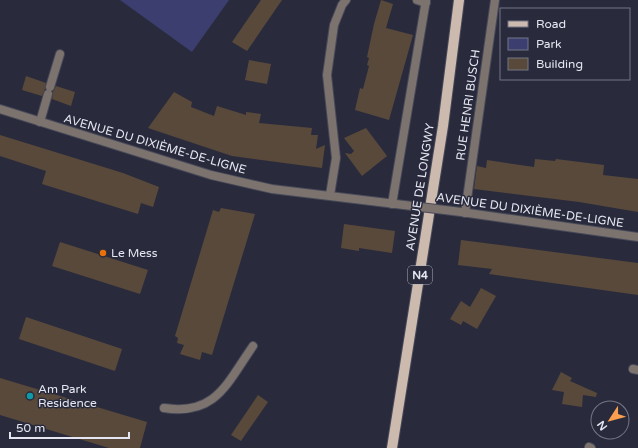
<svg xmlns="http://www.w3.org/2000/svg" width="638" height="448" viewBox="0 0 638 448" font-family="'Varela Round',sans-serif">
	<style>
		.green { fill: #3b3e6f }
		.building { fill: #59493b }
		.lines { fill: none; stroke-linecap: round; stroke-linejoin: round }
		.service-casing { stroke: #474959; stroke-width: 10 }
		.minor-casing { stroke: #474959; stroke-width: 10 }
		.primary-casing { stroke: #474959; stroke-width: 12 }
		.service { stroke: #7c736e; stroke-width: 8 }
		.minor { stroke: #7c736e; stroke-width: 8 }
		.primary { stroke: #ccbaaf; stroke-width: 10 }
		.minor-bridge-casing { stroke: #474959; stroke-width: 10; stroke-linecap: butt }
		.minor-bridge { stroke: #7c736e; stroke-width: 8 }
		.food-dot { fill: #e8710a; stroke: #292b3c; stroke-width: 1.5 }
		.culture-dot { fill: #0f9aa8; stroke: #292b3c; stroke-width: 1.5 }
		.labels { text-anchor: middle; stroke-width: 3; stroke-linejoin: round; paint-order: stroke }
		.shield { fill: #292b3c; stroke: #adaebb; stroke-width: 1 }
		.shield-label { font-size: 11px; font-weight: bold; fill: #e5e6f2 }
		.street-label { font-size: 12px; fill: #e5e6f2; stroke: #292b3c }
		.poi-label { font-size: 12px; fill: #e5e6f2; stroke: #292b3c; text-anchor: start }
	</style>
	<rect width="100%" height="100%" fill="#292b3c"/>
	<!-- green -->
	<polygon class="green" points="120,0 229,0 192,52"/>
	<!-- building -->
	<g class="building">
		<polygon points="261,0 282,0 247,51 232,42"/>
		<polygon points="381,0 393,4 386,28 413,35 389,120 355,110 360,88 363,89 369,66 367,65 369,58 367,57 374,24"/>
		<polygon points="249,60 271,64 267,84 245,80"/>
		<polygon points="26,76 46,83 45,89 42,96 22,90"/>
		<polygon points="56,86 75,92 71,106 52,99 53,92"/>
		<polygon points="174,92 192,102 191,107 214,116 217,106 246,115 246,112 261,114 259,123 312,128 311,135 318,135 316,149 325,145 322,168 232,156 148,128"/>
		<polygon points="366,128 387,156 362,176 345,153 351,154 354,151 344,138"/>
		<polygon points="0,135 123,173 159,187 153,207 141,203 138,214 42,184 46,171 0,156"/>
		<polygon points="535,159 555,161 556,159 604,165 603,175 638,179 638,212 579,202 474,189 477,166 486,168 487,160 534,167"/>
		<polygon points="221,208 255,214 212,355 202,352 200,360 180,354 184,345 177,343 178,338 175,336 213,210 219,212"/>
		<polygon points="344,224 395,231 392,253 359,248 359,251 341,248"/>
		<polygon points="461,240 638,263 638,295 489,274 492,269 458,265"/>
		<polygon points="60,242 148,270 140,294 52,266"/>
		<polygon points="481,288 496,296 477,329 463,321 461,325 450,319 461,301 470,307"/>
		<polygon points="26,317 122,349 115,371 19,339"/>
		<polygon points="561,372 572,378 570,381 597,393 596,397 583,395 582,407 562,404 564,392 552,390"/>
		<polygon points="0,378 147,422 140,448 109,448 0,415"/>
		<polygon points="258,395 268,402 241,441 231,435"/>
	</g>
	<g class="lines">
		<defs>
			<g id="service">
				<polyline points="417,0 426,3"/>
				<polyline points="50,87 60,54"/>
				<polyline points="40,122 48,94"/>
				<polyline points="330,195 336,158 327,75 334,25 342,5 346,0"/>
				<polyline points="633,369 638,370"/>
				<path d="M164 408C216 416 227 383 253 346"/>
			</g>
			<g id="minor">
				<polyline points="0,109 211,175 272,189 404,205"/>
				<polyline points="392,204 426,0"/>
				<polyline points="461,212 638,237"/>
				<polyline points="465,213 495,0"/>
				<polyline points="589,447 591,448"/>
			</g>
			<polyline id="primary" points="392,448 443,126 459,0"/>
		</defs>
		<!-- service casing -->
		<use href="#service" class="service-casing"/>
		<!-- minor casing -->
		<use href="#minor" class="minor-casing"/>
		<!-- primary casing -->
		<use href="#primary" class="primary-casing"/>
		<!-- service -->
		<use href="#service" class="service"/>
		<!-- minor -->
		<use href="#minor" class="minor"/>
		<!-- primary -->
		<use href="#primary" class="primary"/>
		<defs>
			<polyline id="minor-bridge" points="404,205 461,212"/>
		</defs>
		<!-- minor-bridge casing -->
		<use href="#minor-bridge" class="minor-bridge-casing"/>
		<!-- minor-bridge -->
		<use href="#minor-bridge" class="minor-bridge"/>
	</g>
	<!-- markers -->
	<circle class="food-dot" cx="103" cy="253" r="4"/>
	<circle class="culture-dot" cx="30" cy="396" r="4"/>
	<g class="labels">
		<!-- shield labels -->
		<rect class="shield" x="408" y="266" width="24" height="18" rx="3"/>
		<g class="shield-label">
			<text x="420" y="279">N4</text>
		</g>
		<!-- street labels -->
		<g class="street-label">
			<text transform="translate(468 105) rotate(-82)" y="4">RUE HENRI BUSCH</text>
			<text transform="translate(155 144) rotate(16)" y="4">AVENUE DU DIXIÈME-DE-LIGNE</text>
			<text transform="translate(420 187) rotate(-81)" y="4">AVENUE DE LONGWY</text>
			<text transform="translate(530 210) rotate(8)" y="4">AVENUE DU DIXIÈME-DE-LIGNE</text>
		</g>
		<!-- poi labels -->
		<g class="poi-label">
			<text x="111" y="257">Le Mess</text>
			<text x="38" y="393">Am Park<tspan x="38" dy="14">Residence</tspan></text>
		</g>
	</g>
	<!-- legend -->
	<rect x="500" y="8" width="130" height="72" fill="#292b3c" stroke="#747685"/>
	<rect x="508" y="21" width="20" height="6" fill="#ccbaaf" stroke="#747685"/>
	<text x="536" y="28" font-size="12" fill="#e5e6f2">Road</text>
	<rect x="508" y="38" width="20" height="12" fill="#3b3e6f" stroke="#747685"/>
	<text x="536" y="48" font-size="12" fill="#e5e6f2">Park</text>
	<rect x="508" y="58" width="20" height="12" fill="#59493b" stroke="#747685"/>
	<text x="536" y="68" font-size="12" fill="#e5e6f2">Building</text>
	<!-- north arrow -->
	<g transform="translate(610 420) rotate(234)"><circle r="19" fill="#292b3c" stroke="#747685"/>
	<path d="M0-3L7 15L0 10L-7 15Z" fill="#fa9f4f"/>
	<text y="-6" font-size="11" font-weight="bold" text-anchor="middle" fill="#e5e6f2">N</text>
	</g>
	<!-- scale -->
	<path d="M10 432v6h119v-6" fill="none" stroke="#e5e6f2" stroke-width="2"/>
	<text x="16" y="432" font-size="12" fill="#e5e6f2" stroke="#292b3c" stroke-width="3" paint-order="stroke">50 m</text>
</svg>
